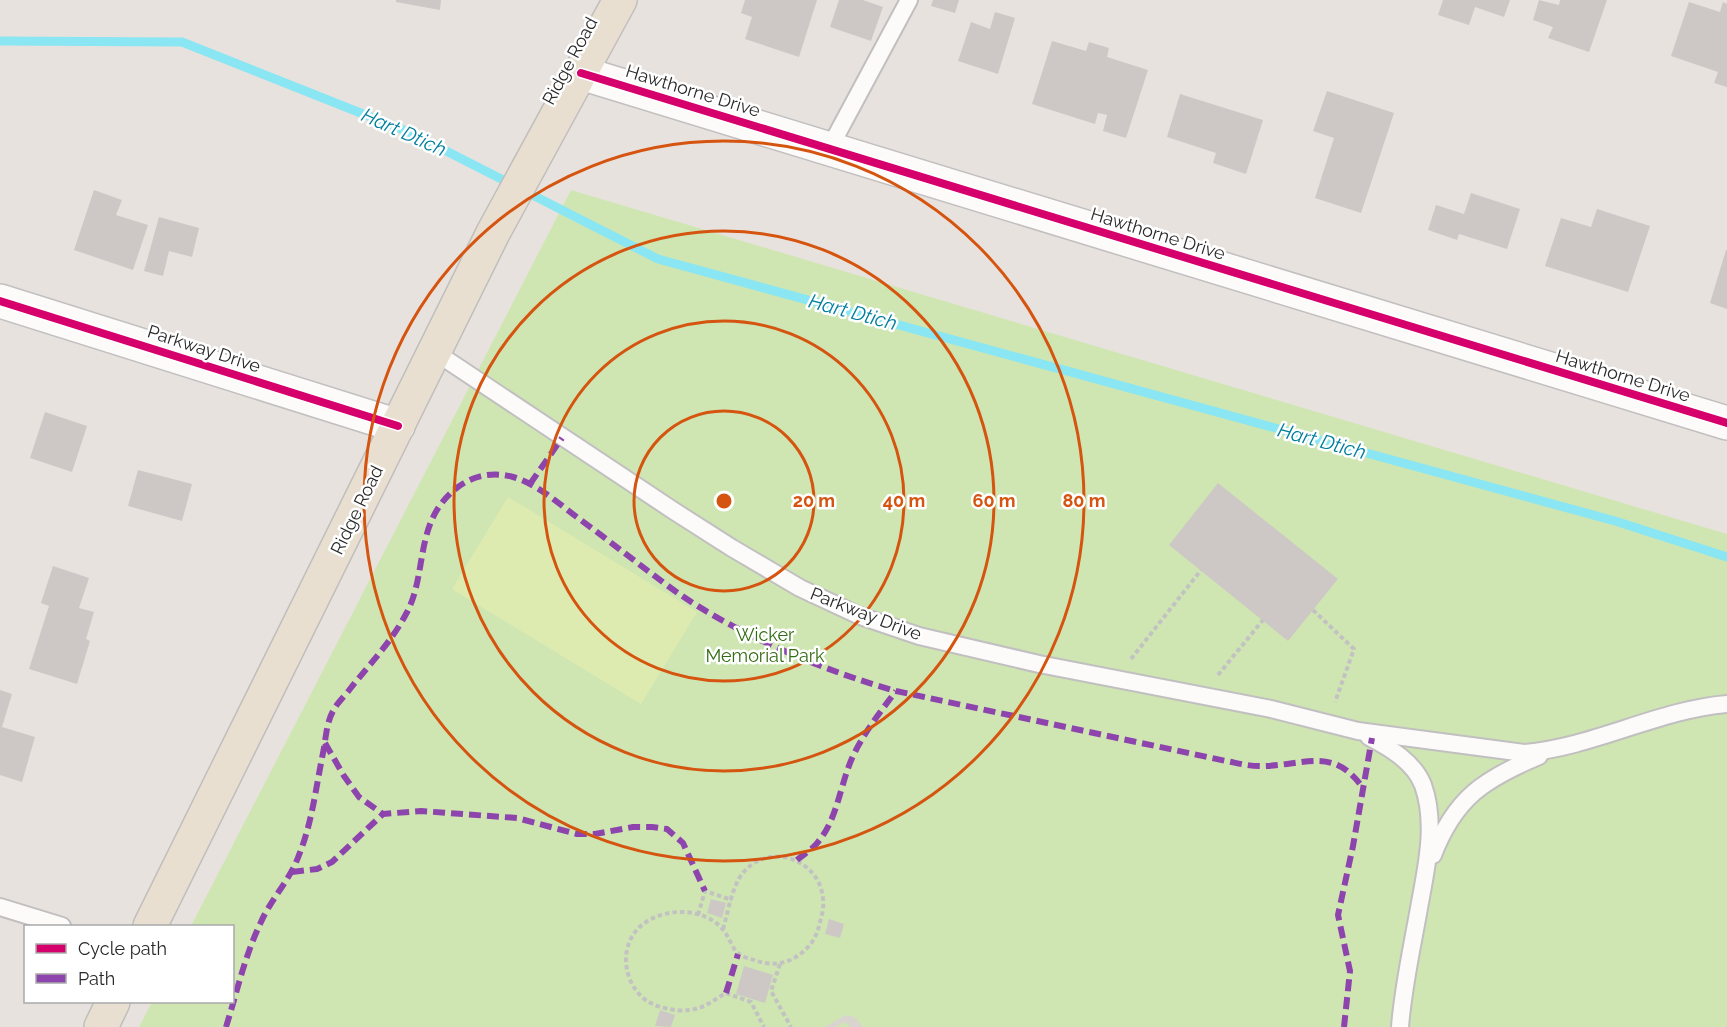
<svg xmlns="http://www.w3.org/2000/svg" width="1727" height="1027" viewBox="0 0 1727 1027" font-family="Raleway,sans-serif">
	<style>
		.green { fill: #cfe6b3 }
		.pitch { fill: #deebb0 }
		.plaza { fill: #dad4cf }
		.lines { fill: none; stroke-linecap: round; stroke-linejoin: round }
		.stream { stroke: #8ae6f2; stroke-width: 9 }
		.building { fill: #cdc8c5 }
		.lane-casing { stroke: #c1bfc0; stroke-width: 20 }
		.street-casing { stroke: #c1bfc0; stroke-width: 36 }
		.primary-casing { stroke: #c0bebc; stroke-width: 36 }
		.path { stroke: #c3c2c2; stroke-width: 4; stroke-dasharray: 4.5 3; stroke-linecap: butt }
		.lane { stroke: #fcfbfa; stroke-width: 16 }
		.street { stroke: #fcfbfa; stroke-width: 33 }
		.primary { stroke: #e8dfd1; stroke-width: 33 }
		.quiet { stroke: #8e44ad; stroke-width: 6; stroke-dasharray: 12 6; stroke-linecap: butt }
		.cycleway-casing { stroke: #fff; stroke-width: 11 }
		.cycleway { stroke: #d6006c; stroke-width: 8 }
		.ring { fill: none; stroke: #d5540f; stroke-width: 3 }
		.labels { text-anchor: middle; stroke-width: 5; stroke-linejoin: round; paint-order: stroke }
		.street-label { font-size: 18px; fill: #292929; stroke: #fff }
		.park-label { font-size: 18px; fill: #336c13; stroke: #fff }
		.water-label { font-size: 20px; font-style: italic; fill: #027f9e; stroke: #fff }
		.centre { fill: #d5540f; stroke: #fff; stroke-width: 3 }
		.ring-label { font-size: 18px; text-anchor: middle; font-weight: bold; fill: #d5540f; stroke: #fff; stroke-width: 5; stroke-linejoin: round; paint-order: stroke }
	</style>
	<rect width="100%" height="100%" fill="#e8e2de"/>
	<!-- green -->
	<polygon class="green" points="571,190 1727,534 1727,1027 139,1027 152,1002 232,1002 232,926 191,926"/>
	<!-- pitch -->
	<polygon class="pitch" points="508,497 697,612 641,704 452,589"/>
	<!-- plaza -->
	<polygon class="plaza" points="846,1015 855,1017 863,1027 851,1027 844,1022 836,1027 825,1027"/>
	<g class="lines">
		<!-- stream -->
		<polyline class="stream" points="0,41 182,42 411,133 658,259 1615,521 1727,557"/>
	</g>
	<!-- building -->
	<g class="building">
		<polygon points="396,0 441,0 440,10 396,2"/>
		<polygon points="745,0 817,0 799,57 745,39 752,17 741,13"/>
		<polygon points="839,0 863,0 883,7 871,41 830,27"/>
		<polygon points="933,0 959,0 955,13 931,6"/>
		<polygon points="1443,0 1510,0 1504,17 1475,7 1469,25 1438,15"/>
		<polygon points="1539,0 1559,5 1560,0 1607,0 1589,52 1548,38 1553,27 1533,20"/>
		<polygon points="1689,2 1720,12 1723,2 1727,4 1727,87 1714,83 1718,72 1671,56"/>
		<polygon points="995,12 1015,18 998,74 958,61 971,22 990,29"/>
		<polygon points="1052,41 1086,51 1089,42 1109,48 1107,57 1148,70 1126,138 1103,131 1107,115 1098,113 1095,124 1032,104"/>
		<polygon points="1327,91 1394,113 1361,213 1315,198 1334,138 1313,131"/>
		<polygon points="1180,94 1263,120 1246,174 1213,163 1216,153 1167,137"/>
		<polygon points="94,190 122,200 116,215 148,225 133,270 74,250"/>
		<polygon points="1471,193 1520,209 1507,249 1459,234 1457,240 1428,230 1436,205 1464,214"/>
		<polygon points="1597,209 1650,226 1628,292 1545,266 1561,218 1591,227"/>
		<polygon points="159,217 199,228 192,257 169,251 163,276 144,271"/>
		<polygon points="1726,250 1727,250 1727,309 1710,303"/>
		<polygon points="45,412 87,426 72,472 30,458"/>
		<polygon points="138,470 192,484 182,521 128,506"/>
		<polygon points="1218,483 1338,579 1288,641 1169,545"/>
		<polygon points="53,566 89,578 79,608 94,612 86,639 90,641 77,684 29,669 49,606 41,603"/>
		<polygon points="0,690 12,694 2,727 35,737 22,782 0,775"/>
		<polygon points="711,899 726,903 722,918 707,913"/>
		<polygon points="829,919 844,924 840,938 825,934"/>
		<polygon points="744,966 773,975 765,1003 736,994"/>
		<polygon points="660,1010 675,1015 671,1027 655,1026"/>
	</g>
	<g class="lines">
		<defs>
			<g id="lane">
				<polyline points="829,149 909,0"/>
				<path d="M435 352 674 511 732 548 800 588 860 616 919 636 1039 664 1271 709 1358 731 1524 753C1594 747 1657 710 1727 704"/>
				<path d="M1369 737C1390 748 1414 762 1423 785 1437 824 1426 869 1419 908 1412 948 1403 987 1400 1027"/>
				<path d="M1433 855C1455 798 1484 779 1539 756"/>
				<polyline points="0,907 62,926"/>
			</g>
			<g id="street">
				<polyline points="581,73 1727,423"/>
				<polyline points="0,301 398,426"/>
			</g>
			<g id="primary">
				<polyline points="150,926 493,233 620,0"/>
				<polyline points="101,1027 113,1002"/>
			</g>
		</defs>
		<!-- lane casing -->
		<use href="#lane" class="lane-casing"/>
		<!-- street casing -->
		<use href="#street" class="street-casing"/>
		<!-- primary casing -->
		<use href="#primary" class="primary-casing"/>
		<!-- path -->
		<g class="path">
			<polyline points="1313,610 1354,649 1335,702"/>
			<polyline points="1131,659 1201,570"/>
			<polyline points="1218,675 1263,620"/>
			<polyline points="698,915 705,891 732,900"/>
			<path d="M723 929C728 912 731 892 740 877 764 840 820 857 823 899 824 907 822 915 820 922 818 931 815 939 809 946 792 964 774 968 751 959 748 958 742 957 739 954 732 949 730 938 724 931 707 908 668 907 646 922 620 939 620 976 642 997 652 1007 675 1012 689 1010 703 1009 714 1000 726 993L751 1002 764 1027"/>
			<polyline points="780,964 771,991 791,1027"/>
		</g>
		<!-- lane -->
		<use href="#lane" class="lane"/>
		<!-- street -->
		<use href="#street" class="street"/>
		<!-- primary -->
		<use href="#primary" class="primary"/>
		<!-- quiet -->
		<g class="quiet">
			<polyline points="530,484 562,438"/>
			<polyline points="325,743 344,776 359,797 383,814"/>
			<path d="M797 860C804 854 813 849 818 842 839 817 840 781 855 752 866 730 881 711 896 691"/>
			<polyline points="292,872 317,869 332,862 383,814 421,811 517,818 577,834 595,834 633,827 652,827 667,829 683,843 705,891"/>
			<polyline points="726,993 738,954"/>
			<path d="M226 1027C237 992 245 955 261 922 271 899 290 880 299 855 312 823 316 787 323 753 326 739 326 724 333 711 337 703 345 696 350 689 369 665 392 641 406 614 425 580 417 536 441 504 458 481 484 469 513 477 537 484 558 503 578 518 611 542 642 567 675 591 736 634 824 671 896 691L1226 761C1237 763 1248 766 1259 766 1302 767 1332 744 1363 788"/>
			<polyline points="1344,1027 1350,971 1338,915 1353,846 1372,738"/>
		</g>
		<defs>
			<g id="cycleway">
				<polyline points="581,73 1727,423"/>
				<polyline points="0,301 398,426"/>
			</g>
		</defs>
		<!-- cycleway casing -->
		<use href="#cycleway" class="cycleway-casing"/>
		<!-- cycleway -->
		<use href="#cycleway" class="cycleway"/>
	</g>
	<!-- distance rings -->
	<g class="ring">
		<circle cx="724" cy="501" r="90"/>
		<circle cx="724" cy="501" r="180"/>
		<circle cx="724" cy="501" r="270"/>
		<circle cx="724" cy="501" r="360"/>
	</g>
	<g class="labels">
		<!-- street labels -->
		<g class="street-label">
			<text transform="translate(570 61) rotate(-62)" y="6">Ridge Road</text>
			<text transform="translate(693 91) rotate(17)" y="6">Hawthorne Drive</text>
			<text transform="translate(1158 234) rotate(17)" y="6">Hawthorne Drive</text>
			<text transform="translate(204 349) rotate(18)" y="6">Parkway Drive</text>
			<text transform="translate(1623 376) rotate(17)" y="6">Hawthorne Drive</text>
			<text transform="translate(357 510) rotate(-64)" y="6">Ridge Road</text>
			<text transform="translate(866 614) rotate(21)" y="6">Parkway Drive</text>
		</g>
		<!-- park labels -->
		<g class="park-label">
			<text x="765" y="641">Wicker<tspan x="765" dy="21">Memorial Park</tspan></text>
		</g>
		<!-- water labels -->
		<g class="water-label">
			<text transform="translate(404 132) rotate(24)" y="7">Hart Dtich</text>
			<text transform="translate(853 312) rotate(15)" y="7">Hart Dtich</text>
			<text transform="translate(1322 441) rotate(15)" y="7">Hart Dtich</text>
		</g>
	</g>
	<circle cx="724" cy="501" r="9" class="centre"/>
	<g class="ring-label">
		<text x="814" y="507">20 m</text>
		<text x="904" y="507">40 m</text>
		<text x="994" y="507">60 m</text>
		<text x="1084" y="507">80 m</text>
	</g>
	<!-- legend -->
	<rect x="24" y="925" width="210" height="78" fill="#ffffff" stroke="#a9a9a9" stroke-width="1.5"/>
	<rect x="36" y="944" width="30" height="9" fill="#d6006c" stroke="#a9a9a9" stroke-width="1.5"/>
	<text x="78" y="955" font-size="18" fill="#292929">Cycle path</text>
	<rect x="36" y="974" width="30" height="9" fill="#8e44ad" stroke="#a9a9a9" stroke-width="1.5"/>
	<text x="78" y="985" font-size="18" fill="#292929">Path</text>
</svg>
